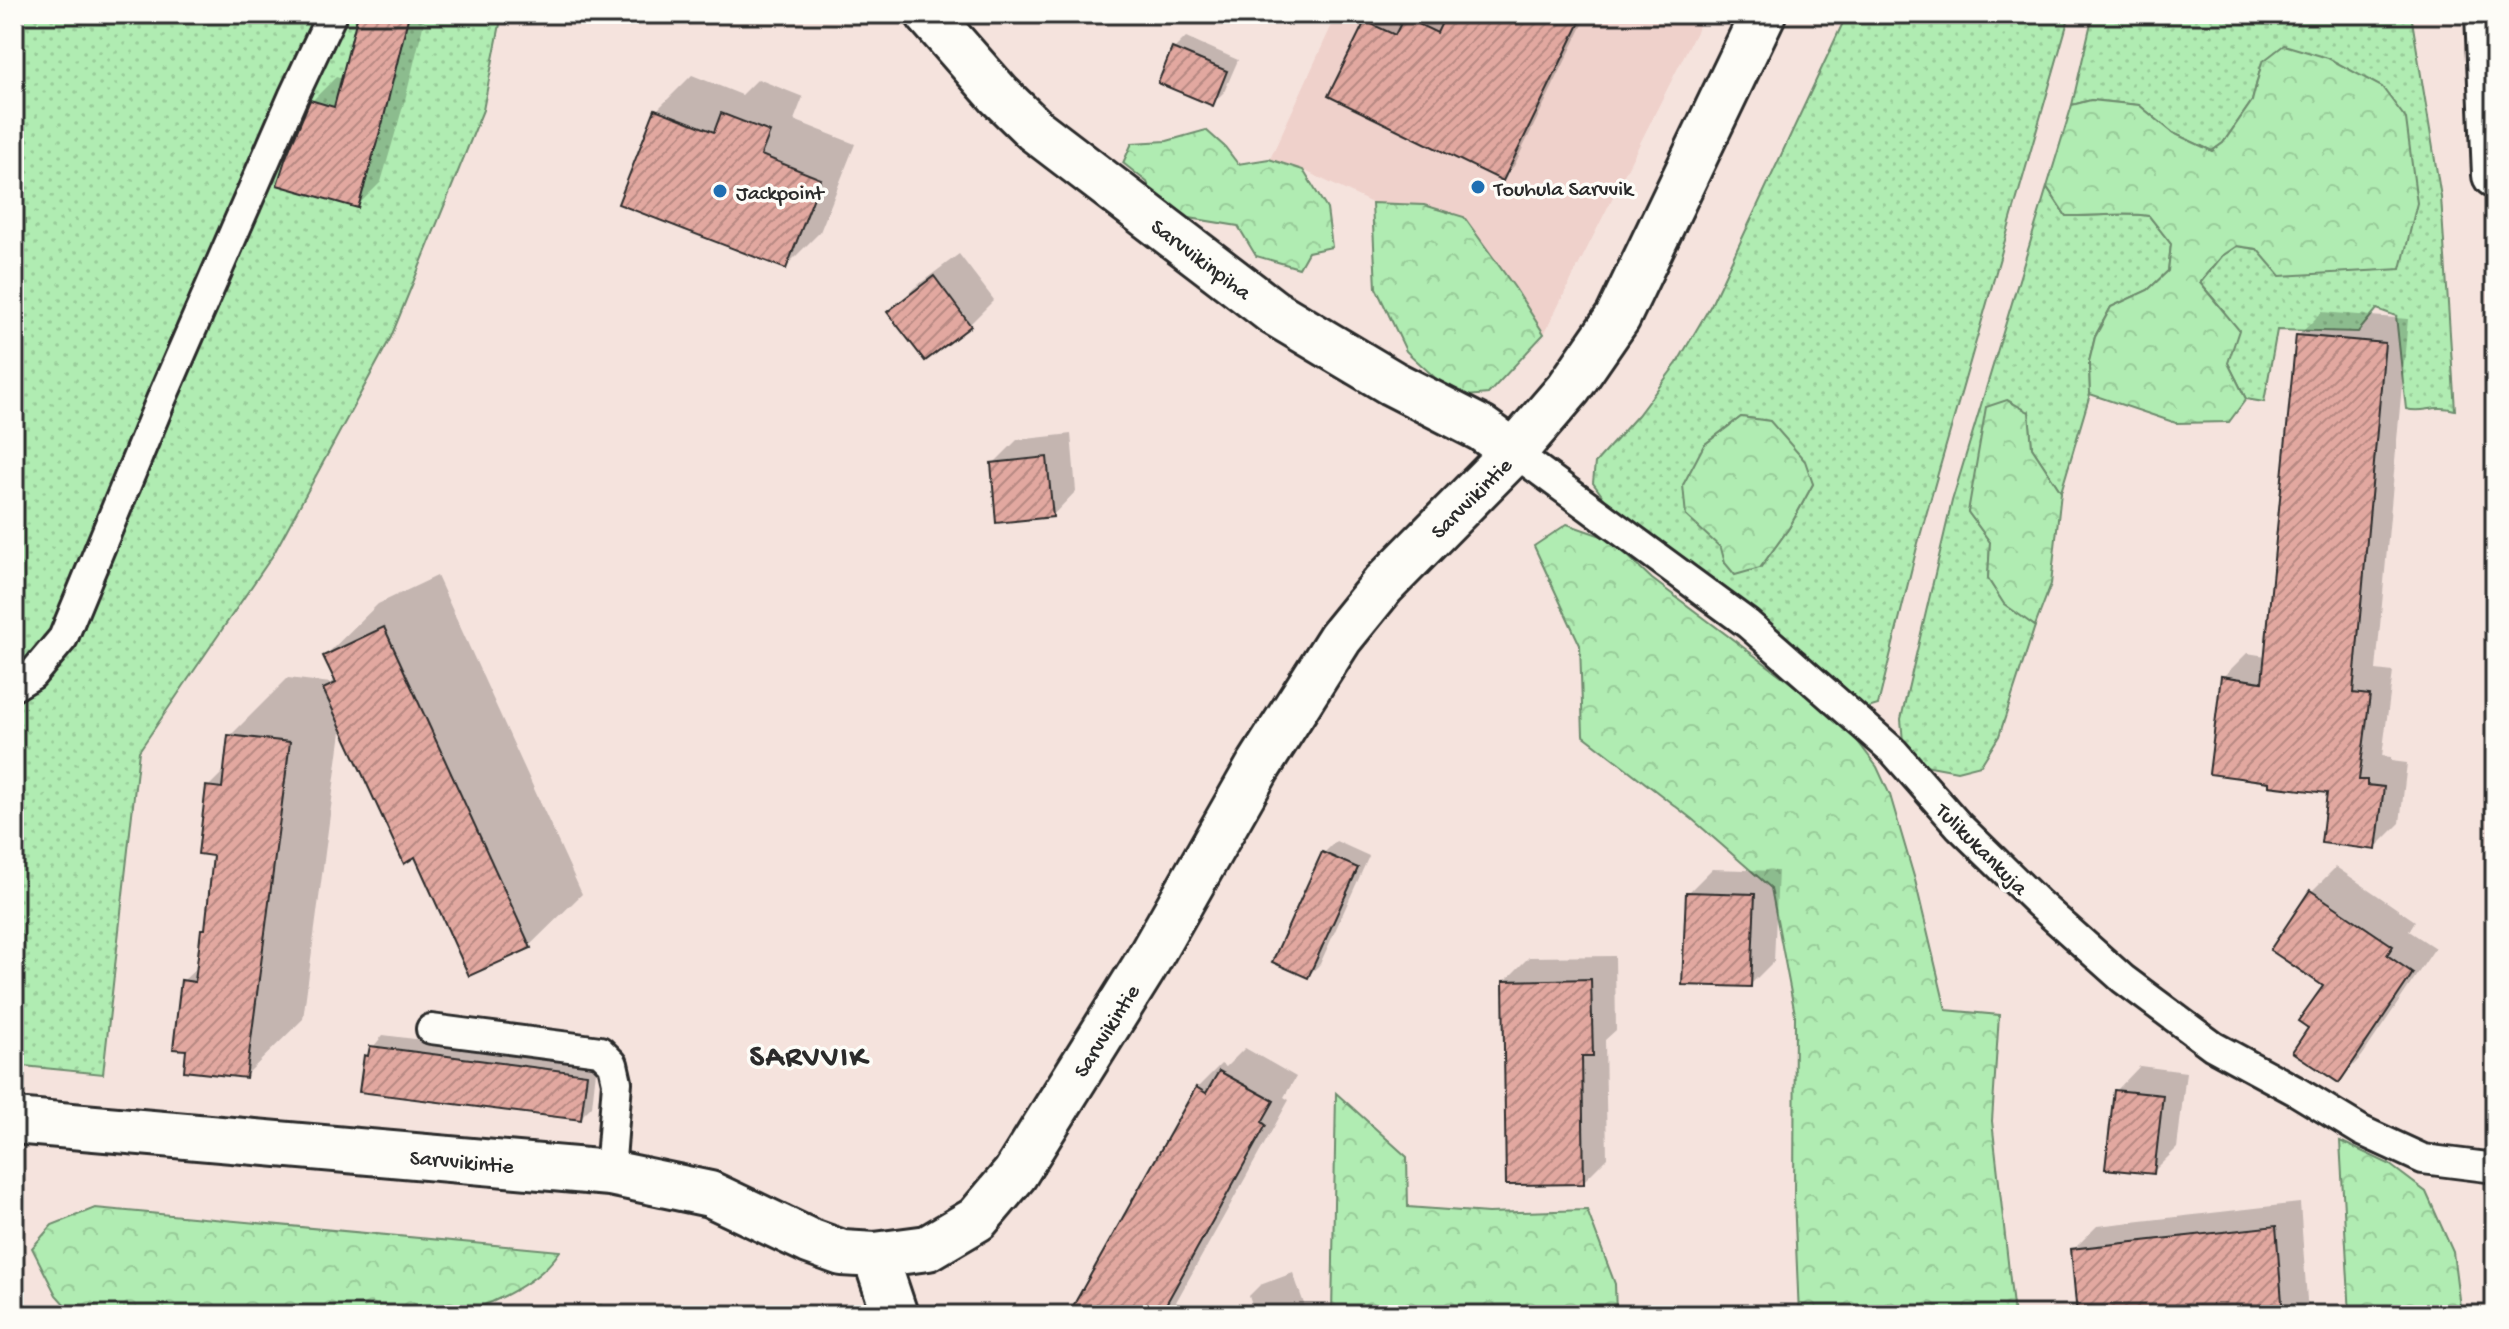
<svg xmlns="http://www.w3.org/2000/svg" width="2509" height="1329" viewBox="0 0 2509 1329" font-family="'Gochi Hand',sans-serif">
	<style>
		.built { fill: #efd1cb }
		.grass { fill: url(#grass-dots); stroke: #6e8c6e; stroke-width: 2; fill-rule: evenodd }
		.forest { fill: url(#forest-crowns); stroke: #6e8c6e; stroke-width: 2 }
		.shadow { fill: #0003 }
		.building { fill: url(#building-hatch); stroke: #2b2b2b; stroke-width: 2 }
		.lines { fill: none; stroke-linecap: round; stroke-linejoin: round }
		.lane-casing { stroke: #2b2b2b; stroke-width: 34 }
		.street-casing { stroke: #2b2b2b; stroke-width: 50 }
		.secondary-casing { stroke: #2b2b2b; stroke-width: 50 }
		.lane { stroke: #fdfcf7; stroke-width: 28 }
		.street { stroke: #fdfcf7; stroke-width: 44 }
		.secondary { stroke: #fdfcf7; stroke-width: 44 }
		.poi-dot { fill: #1f6fb2; stroke: #fdfcf7; stroke-width: 3 }
		.labels { text-anchor: middle; stroke-width: 7; stroke-linejoin: round; paint-order: stroke }
		.poi-label { font-size: 22px; fill: #2b2b2b; stroke: #fdfcf7; text-anchor: start }
		.street-label { font-size: 22px; fill: #2b2b2b; stroke: #fdfcf7 }
		.district-label { font-size: 30px; font-weight: bold; letter-spacing: 2px; fill: #2b2b2b; stroke: #fdfcf7 }
	</style>
	<defs>
		<pattern id="grass-dots" width="8" height="8" patternUnits="userSpaceOnUse" patternTransform="scale(2)"><rect width="8" height="8" fill="#b0ecb2"/><path d="M2 2h.1M6 6h.1" fill="none" stroke="#98cb99" stroke-width="1.8" stroke-linecap="round"/></pattern>
		<pattern id="forest-crowns" width="20" height="18" patternUnits="userSpaceOnUse" patternTransform="scale(2)"><rect width="20" height="18" fill="#b0ecb2"/><path d="M2 6a3 3 0 1 1 6 0M12 15a3 3 0 1 1 6 0" fill="none" stroke="#98cb99"/></pattern>
		<pattern id="building-hatch" width="6" height="6" patternUnits="userSpaceOnUse" patternTransform="scale(2)"><rect width="6" height="6" fill="#e2a8a0"/><path d="M-1 1l2-2M0 6l6-6M5 7l2-2" fill="none" stroke="#b78983"/></pattern>
	</defs>
	<rect width="100%" height="100%" fill="#f5e3dd"/>
	<filter id="ink" filterUnits="userSpaceOnUse"><feTurbulence type="fractalNoise" baseFrequency=".0125" numOctaves="2"/><feDisplacementMap in="SourceGraphic" scale="16" xChannelSelector="R" yChannelSelector="G"/><feConvolveMatrix kernelMatrix="1 2 1 2 8 2 1 2 1" color-interpolation-filters="sRGB"/></filter>
	<g filter="url(#ink)">
		<!-- built -->
		<polygon class="built" points="1337,14 1705,14 1544,334 1515,288 1464,217 1423,205 1372,203 1303,170 1270,159"/>
		<!-- grass -->
		<g class="grass">
			<polygon points="14,14 502,14 483,110 391,337 273,555 139,751 103,1074 14,1065"/>
			<path d="M1847 14H2070L1918 543 1878 705 1865 709 1677 553 1606 501 1593 483 1595 463 1638 415 1677 363 1711 305ZM1741 417 1769 421 1813 484 1789 528 1760 568 1725 563 1704 445Z"/>
			<path d="M2093 14H2411L2441 197 2455 410C2432 404 2425 414 2406 409L2396 316 2377 309 2358 332 2277 330 2264 402 2246 399 2228 363 2224 311 2200 283 2222 256 2237 246 2257 249 2262 62 2252 101 2223 143 2212 151 2173 133 2139 105 2091 100 2072 105Z"/>
			<path d="M2047 187 2066 216C2095 217 2121 212 2149 216L2171 244 2168 271 2148 290 2111 307 2095 336 2089 362 2090 394 2061 492 2032 448 2029 412 1968 512 1990 542 1988 579 2004 603 2035 626 1999 736 1981 765 1957 771 1925 765 1903 742 1901 719 1952 501Z"/>
		</g>
		<!-- forest -->
		<g class="forest">
			<path d="M2284 45 2328 58 2382 87 2406 119 2417 203 2401 269 2280 276 2257 249 2237 246 2222 256 2200 283 2239 330 2228 363 2246 399 2229 422 2176 423 2090 394 2089 362 2095 337 2111 307 2148 290 2168 271 2171 244 2149 216C2121 212 2094 217 2066 216L2047 187 2072 105 2091 100 2139 105 2173 133 2212 151 2223 143 2252 101 2262 62Z"/>
			<polygon points="1206,130 1225,147 1238,164 1269,159 1303,170 1327,209 1332,247 1308,252 1299,268 1256,256 1238,226 1159,213 1147,182 1123,163 1132,143 1167,141"/>
			<polygon points="1372,203 1424,205 1464,217 1515,288 1544,334 1488,394 1456,397 1406,351 1376,288"/>
			<polygon points="2007,400 2029,412 2032,448 2061,492 2051,584 2035,626 2004,604 1988,579 1990,542 1968,512 1986,407"/>
			<polygon points="1741,417 1770,421 1805,461 1813,484 1789,528 1760,568 1735,575 1725,563 1721,548 1686,516 1683,485 1704,445"/>
			<polygon points="1567,524 1610,539 1652,579 1843,722 1877,767 1890,795 1915,880 1946,1010 1999,1015 1992,1121 2014,1315 1799,1315 1794,1197 1795,1014 1771,888 1692,819 1583,735 1580,645 1534,546"/>
			<polygon points="1336,1093 1407,1157 1408,1207 1488,1213 1587,1210 1615,1284 1616,1315 1332,1315"/>
			<polygon points="2340,1141 2389,1164 2426,1192 2453,1252 2461,1315 2350,1315"/>
			<path d="M95 1208 560 1251C539 1283 494 1303 458 1315H74L56 1295 32 1248 52 1225Z"/>
			<polygon points="601,1305 611,1315 539,1315 545,1313"/>
		</g>
		<!-- shadow -->
		<g class="shadow">
			<polygon points="360,14 426,14 406,96 381,182 357,206 312,101 336,77 343,79"/>
			<polygon points="1374,14 1387,14 1403,22 1409,14 1433,14 1445,20 1448,14 1588,14 1514,166 1503,178 1367,22"/>
			<polygon points="1186,37 1238,60 1224,92 1212,104 1174,49"/>
			<polygon points="692,75 742,95 758,79 803,97 794,120 855,144 820,232 785,267 657,110"/>
			<polygon points="959,254 994,300 970,324 925,358 890,312 914,288"/>
			<polygon points="2322,312 2408,319 2376,670 2393,672 2382,756 2391,757 2391,761 2407,763 2400,823 2376,847 2330,791 2223,677 2247,653 2266,656 2298,336"/>
			<polygon points="1071,434 1076,491 1052,516 993,464 1017,440"/>
			<polygon points="437,576 582,894 529,946 416,855 342,724 303,1019 245,1076 189,1048 183,981 199,966 203,930 207,926 215,854 208,787 226,769 230,736 288,678 331,683 336,679 325,656 378,604"/>
			<polygon points="1336,841 1369,856 1320,964 1308,976 1275,961 1324,853"/>
			<polygon points="2336,867 2415,921 2409,931 2435,948 2362,1056 2339,1080 2311,1027 2326,985 2312,891"/>
			<polygon points="1712,869 1778,871 1774,961 1750,985 1688,893"/>
			<polygon points="1615,956 1616,1030 1605,1040 1607,1158 1583,1182 1505,981 1529,957"/>
			<polygon points="383,1035 597,1062 592,1106 580,1118 366,1056"/>
			<polygon points="1245,1048 1296,1077 1284,1097 1289,1100 1176,1302 1196,1315 1071,1315 1197,1088 1221,1064 1226,1067"/>
			<polygon points="2140,1066 2186,1072 2177,1148 2153,1172 2116,1091"/>
			<polygon points="2300,1203 2308,1315 2079,1315 2073,1250 2097,1226"/>
			<polygon points="1293,1273 1308,1315 1255,1315 1249,1296 1260,1285"/>
		</g>
		<!-- building -->
		<g class="building">
			<polygon points="358,14 409,14 383,121 358,208 277,185 286,157 310,100 334,107"/>
			<polygon points="1446,14 1584,14 1503,181 1328,96 1365,21 1395,35 1404,17 1437,33"/>
			<polygon points="1172,48 1227,71 1213,106 1158,83"/>
			<polygon points="655,109 714,132 721,113 770,132 761,155 821,179 786,269 618,204"/>
			<polygon points="934,276 971,326 925,361 887,312"/>
			<polygon points="2296,335 2385,343 2353,693 2370,695 2359,780 2367,780 2367,785 2384,787 2376,850 2321,843 2327,793 2269,786 2269,782 2209,774 2221,676 2262,682"/>
			<polygon points="1047,457 1053,517 996,523 991,463"/>
			<polygon points="384,627 531,948 469,976 415,857 404,864 323,689 336,683 323,656"/>
			<polygon points="228,735 290,742 246,1078 184,1071 186,1050 173,1049 181,980 195,982 201,929 205,929 213,856 198,854 206,786 222,788"/>
			<polygon points="1322,852 1358,868 1308,978 1272,962"/>
			<polygon points="2310,890 2393,946 2387,955 2413,973 2339,1083 2292,1052 2308,1028 2298,1021 2323,986 2270,950"/>
			<polygon points="1686,892 1755,894 1751,987 1682,985"/>
			<polygon points="1591,979 1593,1056 1582,1056 1584,1184 1506,1185 1503,981"/>
			<polygon points="370,1046 587,1074 581,1120 359,1092 364,1055 368,1056"/>
			<polygon points="1219,1071 1274,1101 1262,1122 1266,1125 1160,1315 1068,1315 1196,1087 1206,1093"/>
			<polygon points="2114,1090 2163,1095 2154,1174 2105,1169"/>
			<polygon points="2276,1226 2283,1315 2077,1315 2071,1249"/>
		</g>
		<g class="lines">
			<defs>
				<g id="lane">
					<polyline points="1514,452 1748,624 1894,752 1959,826 2038,903 2123,979 2213,1046 2296,1091 2362,1131 2423,1159 2495,1168"/>
					<polyline points="14,686 32,675 63,638 161,400 293,97 332,14"/>
					<polyline points="431,1029 600,1051 613,1064 617,1082 610,1173"/>
				</g>
				<g id="street">
					<polyline points="928,14 999,95 1035,130 1273,312 1392,383 1482,429 1514,452"/>
					<polyline points="14,1121 610,1173 710,1194 809,1241 842,1253 875,1255 928,1248 977,1219 1015,1174 1143,969 1258,767 1340,638 1383,585 1514,452 1569,388 1618,317 1763,14"/>
					<polyline points="875,1255 895,1315"/>
				</g>
				<polyline id="secondary" points="2488,14 2495,175"/>
			</defs>
			<!-- lane casing -->
			<use href="#lane" class="lane-casing"/>
			<!-- street casing -->
			<use href="#street" class="street-casing"/>
			<!-- secondary casing -->
			<use href="#secondary" class="secondary-casing"/>
			<!-- lane -->
			<use href="#lane" class="lane"/>
			<!-- street -->
			<use href="#street" class="street"/>
			<!-- secondary -->
			<use href="#secondary" class="secondary"/>
		</g>
	</g>
	<!-- markers -->
	<g class="poi-dot">
		<circle cx="1478" cy="187" r="8"/>
		<circle cx="720" cy="191" r="8"/>
	</g>
	<g class="labels">
		<!-- poi labels -->
		<g class="poi-label">
			<text x="1494" y="195">Touhula Sarvvik</text>
			<text x="736" y="199">Jackpoint</text>
		</g>
		<!-- street labels -->
		<g class="street-label">
			<text transform="translate(1202 258) rotate(37)" y="8">Sarvvikinpiha</text>
			<text transform="translate(1470 497) rotate(-45)" y="8">Sarvvikintie</text>
			<text transform="translate(1983 848) rotate(45)" y="8">Tulikukankuja</text>
			<text transform="translate(1105 1030) rotate(-58)" y="8">Sarvvikintie</text>
			<text transform="translate(462 1160) rotate(5)" y="8">Sarvvikintie</text>
		</g>
		<!-- district labels -->
		<g class="district-label">
			<text x="809" y="1065">SARVVIK</text>
		</g>
	</g>
	<!-- margin -->
	<rect width="2509" height="1329" fill="none" stroke="#fdfcf7" stroke-width="48"/>
	<rect x="24" y="24" width="2461" height="1281" fill="none" stroke="#2b2b2b" stroke-width="3" filter="url(#ink)"/>
</svg>
